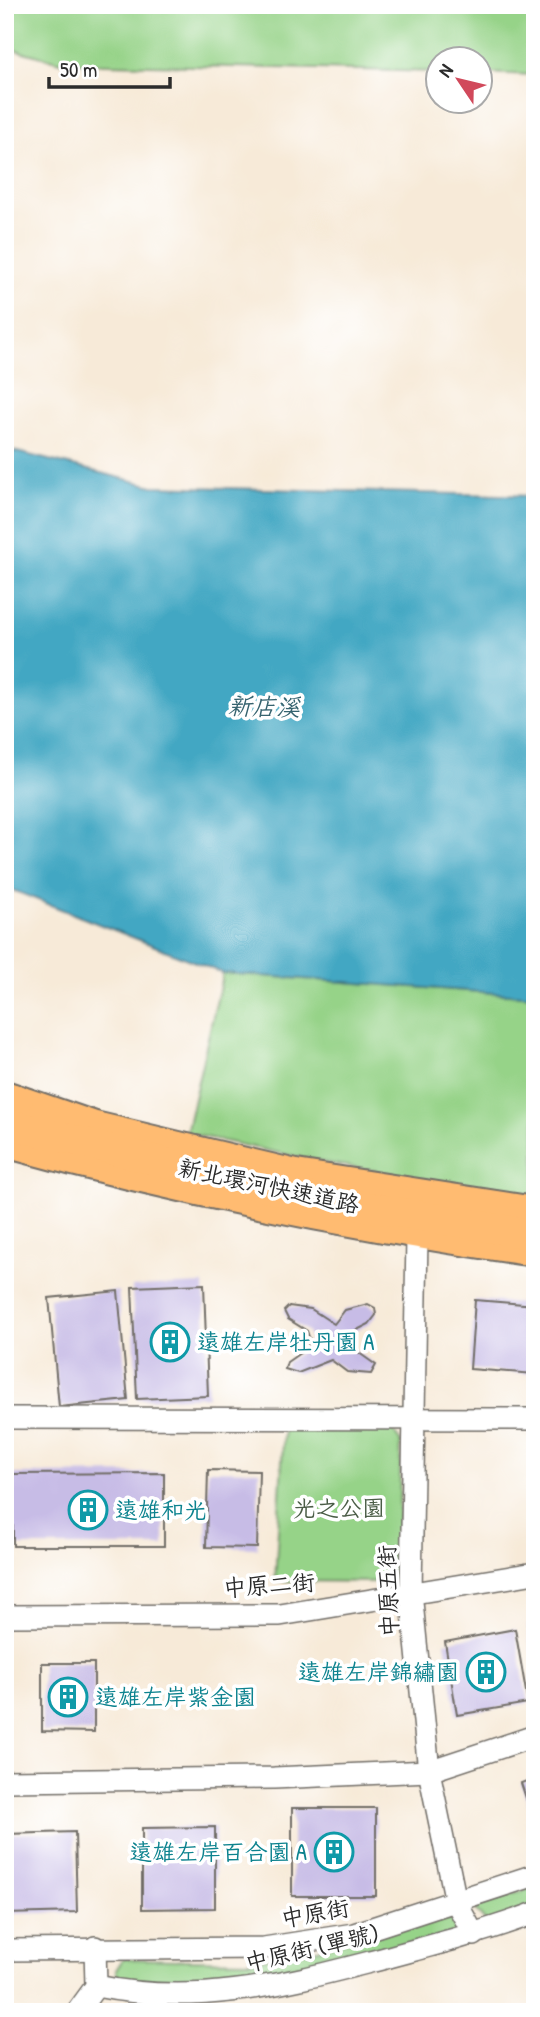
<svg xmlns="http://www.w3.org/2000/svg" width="540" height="2017" viewBox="0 0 540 2017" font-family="'Patrick Hand','LXGW WenKai TC',sans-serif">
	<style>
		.green { fill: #96d388; stroke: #607f5a; stroke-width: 2 }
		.water { fill: #43a7c3; stroke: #376977; stroke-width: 2 }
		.building { fill: #c7bce6 }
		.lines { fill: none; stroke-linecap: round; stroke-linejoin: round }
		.minor-casing { stroke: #726e68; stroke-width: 24 }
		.major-casing { stroke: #726e68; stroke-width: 30 }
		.highway-casing { stroke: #726e68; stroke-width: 33 }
		.minor { stroke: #fff; stroke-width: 21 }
		.major { stroke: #ffbb71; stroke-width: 26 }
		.highway { stroke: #ffbb71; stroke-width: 30 }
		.labels { text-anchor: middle; stroke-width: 7; stroke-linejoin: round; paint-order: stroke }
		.street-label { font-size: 23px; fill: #2b2b2b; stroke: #fff }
		.culture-label { font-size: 23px; fill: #0d838f; stroke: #fff; text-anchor: start }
		.park-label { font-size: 23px; fill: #4b5d47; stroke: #fff }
		.water-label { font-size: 24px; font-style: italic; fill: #36636f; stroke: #fff }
	</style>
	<rect width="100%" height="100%" fill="#fff"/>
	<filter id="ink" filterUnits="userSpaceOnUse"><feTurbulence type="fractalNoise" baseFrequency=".0143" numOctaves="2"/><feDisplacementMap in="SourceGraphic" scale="14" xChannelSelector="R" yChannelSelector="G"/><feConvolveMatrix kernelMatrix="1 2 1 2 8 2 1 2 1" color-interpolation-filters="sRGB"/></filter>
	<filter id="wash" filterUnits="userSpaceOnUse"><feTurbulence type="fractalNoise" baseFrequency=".00686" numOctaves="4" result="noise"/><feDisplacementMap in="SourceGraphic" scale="28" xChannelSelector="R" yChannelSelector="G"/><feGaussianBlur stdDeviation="1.57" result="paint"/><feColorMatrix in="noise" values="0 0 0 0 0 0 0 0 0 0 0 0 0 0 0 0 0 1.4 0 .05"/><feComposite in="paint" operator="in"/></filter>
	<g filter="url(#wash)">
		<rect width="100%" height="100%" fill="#f7ead8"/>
		<!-- green -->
		<g class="green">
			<polygon points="5,5 535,5 535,75 481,73 480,60 438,60 438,72 64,63 5,47"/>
			<polygon points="223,973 535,996 535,1197 322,1162 186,1133"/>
			<polygon points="284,1427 390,1427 401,1442 397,1577 383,1582 275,1581"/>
			<polygon points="535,1887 535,1906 487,1923 476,1911 477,1906"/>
			<polygon points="442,1916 457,1923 456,1934 255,1979 122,1980 117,1977 116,1970 123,1959 250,1961 310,1951"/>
		</g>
		<!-- water -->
		<polygon class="water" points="5,449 153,486 535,496 535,996 223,973 5,887"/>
		<g id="blocks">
			<!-- building -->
			<g class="building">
				<polygon points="204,1284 208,1396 137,1399 132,1287"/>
				<polygon points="118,1291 128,1400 59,1407 49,1298"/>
				<polygon points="475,1300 535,1305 535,1374 470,1369"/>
				<polygon points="368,1304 375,1308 376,1315 369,1324 353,1332 350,1340 352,1348 376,1365 371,1374 347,1372 331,1360 298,1373 285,1369 287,1362 307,1348 310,1340 307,1331 288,1319 284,1311 289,1306 311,1309 334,1324 345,1310"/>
				<polygon points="208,1470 259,1471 257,1548 206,1547"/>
				<polygon points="164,1473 164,1546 13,1546 13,1474"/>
				<polygon points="535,1624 535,1650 531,1651 527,1625"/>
				<polygon points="515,1629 528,1703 457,1715 445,1642"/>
				<polygon points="42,1663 94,1663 94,1732 42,1731"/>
				<polygon points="535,1778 535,1822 534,1822 521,1783"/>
				<rect x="292" y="1808" width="84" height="88"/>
				<polygon points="215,1827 215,1908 142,1909 142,1828"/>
				<polygon points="75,1832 77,1912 5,1914 5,1834"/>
			</g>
		</g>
	</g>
	<g filter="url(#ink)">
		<use href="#blocks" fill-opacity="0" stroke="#726e68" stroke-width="2"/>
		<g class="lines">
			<defs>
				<g id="minor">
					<polyline points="417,1237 411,1592 429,1771 456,1902 474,1935"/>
					<polyline points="5,1418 535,1419"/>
					<polyline points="5,1616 280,1615 535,1573"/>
					<polyline points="5,1781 274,1778 429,1771 535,1736"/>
					<polyline points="5,1950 264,1948 354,1934 535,1875"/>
					<path d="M96 1986C193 2006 277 1986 370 1962 426 1947 481 1933 535 1913"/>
					<polyline points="77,2012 96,1986 95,1947"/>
				</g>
				<g id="major">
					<polyline points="5,1094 95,1125 296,1173 535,1210"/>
					<path d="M5 1144C179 1192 356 1228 535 1253"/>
				</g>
				<g id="highway">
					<polyline points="5,1098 18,1100"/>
					<polyline points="5,1123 296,1195 535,1235"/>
				</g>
			</defs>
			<!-- minor casing -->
			<use href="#minor" class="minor-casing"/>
			<!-- major casing -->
			<use href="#major" class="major-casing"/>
			<!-- highway casing -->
			<use href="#highway" class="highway-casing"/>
			<!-- minor -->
			<use href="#minor" class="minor"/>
			<!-- major -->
			<use href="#major" class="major"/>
			<!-- highway -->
			<use href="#highway" class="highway"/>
		</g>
	</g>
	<!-- icons -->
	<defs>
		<symbol id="building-ring" viewBox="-11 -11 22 22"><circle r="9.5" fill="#fff" stroke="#0f9aa8" stroke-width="1.5"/><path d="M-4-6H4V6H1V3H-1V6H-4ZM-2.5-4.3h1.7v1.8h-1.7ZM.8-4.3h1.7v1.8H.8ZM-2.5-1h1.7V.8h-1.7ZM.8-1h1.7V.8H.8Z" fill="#0f9aa8"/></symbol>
	</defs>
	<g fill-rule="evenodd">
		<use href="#building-ring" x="148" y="1320" width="44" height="44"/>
		<use href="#building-ring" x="66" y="1488" width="44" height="44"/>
		<use href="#building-ring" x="464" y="1650" width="44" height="44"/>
		<use href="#building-ring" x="46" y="1675" width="44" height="44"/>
		<use href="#building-ring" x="312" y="1830" width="44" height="44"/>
	</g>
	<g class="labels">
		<!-- street labels -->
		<g class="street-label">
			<text transform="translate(269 1186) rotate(12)" y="8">新北環河快速道路</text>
			<text transform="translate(269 1585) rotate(-4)" y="8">中原二街</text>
			<text transform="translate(388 1591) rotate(-92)" y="8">中原五街</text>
			<text transform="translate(315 1913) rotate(-10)" y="8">中原街</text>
			<text transform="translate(312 1948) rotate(-13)" y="8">中原街 (單號)</text>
		</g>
		<!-- culture labels -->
		<g class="culture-label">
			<text x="197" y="1350">遠雄左岸牡丹園 A</text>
			<text x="115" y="1518">遠雄和光</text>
			<text x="459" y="1680" text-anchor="end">遠雄左岸錦繡園</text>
			<text x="95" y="1705">遠雄左岸紫金園</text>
			<text x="307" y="1860" text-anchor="end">遠雄左岸百合園 A</text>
		</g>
		<!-- park labels -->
		<g class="park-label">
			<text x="339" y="1516">光之公園</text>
		</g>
		<!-- water labels -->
		<g class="water-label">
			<text transform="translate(264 707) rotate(1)" y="8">新店溪</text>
		</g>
	</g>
	<!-- margin -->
	<rect width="540" height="2017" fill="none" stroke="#fff" stroke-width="28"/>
	<!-- north arrow -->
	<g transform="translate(459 80) rotate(305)"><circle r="33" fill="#ffffff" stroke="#aaaaaa" stroke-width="2"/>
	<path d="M0-5L12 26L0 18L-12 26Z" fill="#d1495b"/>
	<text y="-10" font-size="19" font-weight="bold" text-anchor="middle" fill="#2b2b2b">N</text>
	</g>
	<!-- scale -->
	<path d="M49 77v10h121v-10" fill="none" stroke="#2b2b2b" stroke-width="3.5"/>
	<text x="60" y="77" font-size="21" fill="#2b2b2b" stroke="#ffffff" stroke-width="5" paint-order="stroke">50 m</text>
</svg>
